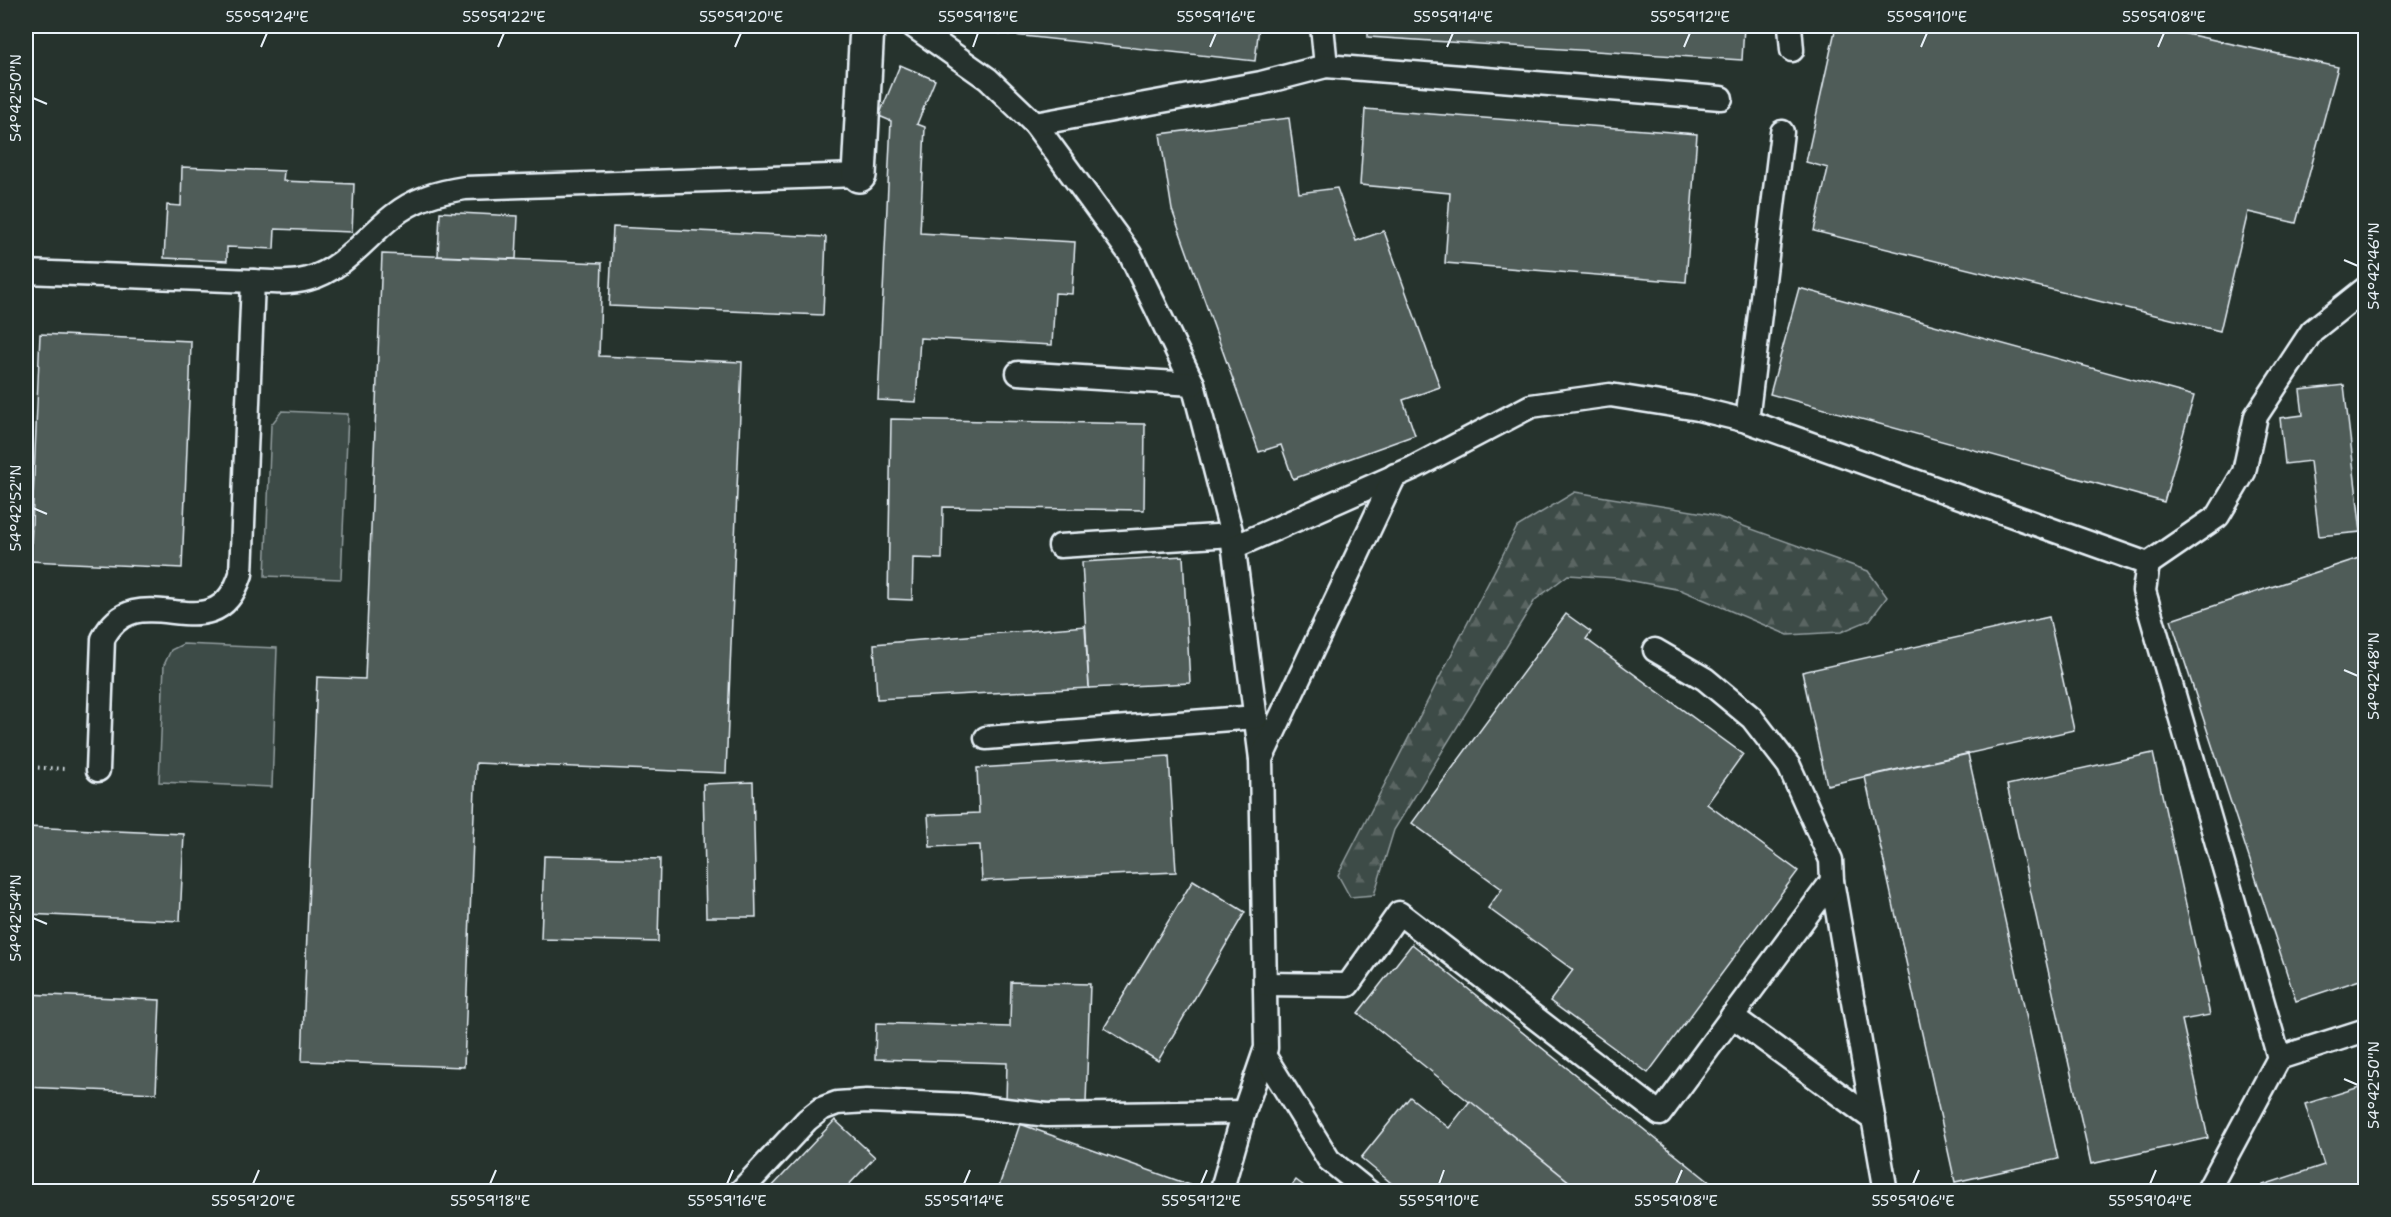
<svg xmlns="http://www.w3.org/2000/svg" width="2391" height="1217" viewBox="0 0 2391 1217" font-family="'Shantell Sans',sans-serif">
	<style>
		.forest { fill: url(#forest-firs); stroke: #939ea0; stroke-width: 1.5 }
		.green { fill: #3e4b47; stroke: #939ea0; stroke-width: 1.5 }
		.building { fill: #505c59; stroke: #e8f1f8; stroke-width: 1.5 }
		.lines { fill: none; stroke-linecap: round; stroke-linejoin: round }
		.service-casing { stroke: #e8f1f8; stroke-width: 27 }
		.tertiary-casing { stroke: #e8f1f8; stroke-width: 38 }
		.path { stroke: #e8f1f8; stroke-width: 4; stroke-dasharray: 1.5 4.5; stroke-linecap: butt }
		.service { stroke: #26332d; stroke-width: 22 }
		.tertiary { stroke: #26332d; stroke-width: 33 }
		.ticks { fill: none; stroke: #e8f1f8; stroke-width: 2 }
		.neatline { fill: none; stroke: #e8f1f8; stroke-width: 2 }
		.ticks-label { font-size: 15px; text-anchor: middle; fill: #e8f1f8 }
	</style>
	<defs>
		<pattern id="forest-firs" width="22" height="20" patternUnits="userSpaceOnUse" patternTransform="scale(1.5)"><rect width="22" height="20" fill="#3e4b47"/><path d="M5 1l3.5 6h-7zM16 11l3.5 6h-7z" fill="#5a6562"/></pattern>
	</defs>
	<rect width="100%" height="100%" fill="#26332d"/>
	<filter id="ink" filterUnits="userSpaceOnUse"><feTurbulence type="fractalNoise" baseFrequency=".0167" numOctaves="2"/><feDisplacementMap in="SourceGraphic" scale="12" xChannelSelector="R" yChannelSelector="G"/><feConvolveMatrix kernelMatrix="1 2 1 2 8 2 1 2 1" color-interpolation-filters="sRGB"/></filter>
	<g filter="url(#ink)">
		<!-- forest -->
		<polygon class="forest" points="1575,492 1710,514 1868,571 1887,597 1870,620 1841,632 1788,635 1681,590 1617,578 1568,575 1535,600 1394,830 1374,895 1350,897 1338,875 1517,527"/>
		<!-- green -->
		<g class="green">
			<polygon points="282,411 348,414 341,579 265,576 271,425"/>
			<polygon points="183,644 277,648 272,787 159,782 164,665 171,650"/>
		</g>
		<!-- building -->
		<g class="building">
			<polygon points="931,26 1259,26 1255,61"/>
			<polygon points="1368,26 1744,26 1742,60 1368,37"/>
			<polygon points="1836,26 2150,26 2338,67 2296,223 2248,212 2220,331 1814,231 1828,168 1806,162"/>
			<polygon points="900,65 935,80 917,124 925,127 920,233 1075,242 1072,294 1055,293 1052,345 920,338 916,402 878,400 891,121 879,116"/>
			<polygon points="1365,109 1697,134 1686,282 1445,263 1450,193 1360,185"/>
			<polygon points="1289,118 1299,193 1337,188 1356,241 1384,231 1440,387 1403,400 1415,435 1293,479 1281,445 1259,452 1172,210 1160,134"/>
			<polygon points="182,167 284,171 283,181 354,184 352,232 275,229 274,249 227,247 227,261 164,258 167,205 181,206"/>
			<polygon points="440,212 518,216 516,259 438,256"/>
			<polygon points="613,227 826,237 823,315 609,306"/>
			<polygon points="382,254 602,263 599,356 742,362 726,773 476,763 464,1067 302,1061 317,677 365,679"/>
			<polygon points="1799,288 2194,396 2164,502 1770,394"/>
			<polygon points="40,334 191,341 190,377 182,568 30,561 26,681 26,546 31,547"/>
			<polygon points="2344,385 2361,532 2319,536 2310,461 2285,464 2280,418 2303,415 2300,390"/>
			<polygon points="891,419 1145,424 1144,510 943,507 942,559 913,558 912,600 888,599"/>
			<polygon points="1183,556 1190,683 1089,688 1082,562"/>
			<polygon points="2362,557 2366,569 2366,978 2296,1001 2171,620"/>
			<polygon points="1566,614 1591,632 1586,639 1743,754 1707,804 1798,871 1648,1073 1550,1001 1573,970 1488,908 1502,889 1412,823"/>
			<polygon points="2049,617 2074,730 1827,785 1802,672"/>
			<polygon points="1085,626 1089,688 877,699 874,644"/>
			<polygon points="2153,753 2210,1015 2182,1020 2208,1138 2091,1164 2007,785"/>
			<polygon points="1968,754 2058,1159 1955,1182 1865,777"/>
			<polygon points="1169,756 1176,872 982,881 980,845 930,847 928,815 979,813 977,768"/>
			<polygon points="753,782 756,917 706,917 703,784"/>
			<polygon points="26,827 184,834 180,921 26,914"/>
			<polygon points="544,856 660,859 658,942 541,939"/>
			<polygon points="1193,880 1245,912 1158,1061 1104,1028"/>
			<polygon points="1412,944 1722,1192 1582,1192 1358,1013"/>
			<polygon points="1011,982 1090,984 1086,1104 1006,1101 1007,1063 875,1059 876,1023 1010,1027"/>
			<polygon points="26,994 160,1000 156,1093 26,1087"/>
			<polygon points="2366,1085 2366,1192 2265,1192 2263,1185 2324,1165 2305,1104"/>
			<polygon points="1410,1097 1449,1128 1470,1101 1582,1192 1402,1192 1361,1158"/>
			<polygon points="835,1120 875,1157 842,1192 767,1192"/>
			<polygon points="1020,1124 1207,1191 1207,1192 997,1192"/>
			<polygon points="1296,1180 1312,1192 1287,1192"/>
			<polygon points="1972,1188 1973,1192 1946,1192"/>
		</g>
		<g class="lines">
			<defs>
				<g id="service">
					<polyline points="913,26 988,79 1035,124 1130,254 1193,384 1232,535 1261,759 1266,1048 1244,1112 1221,1192"/>
					<polyline points="1322,26 1326,66"/>
					<polyline points="1790,26 1792,50"/>
					<polyline points="1035,124 1261,83 1326,66 1721,98"/>
					<polyline points="26,272 253,281"/>
					<polyline points="1018,373 1193,384"/>
					<polyline points="1747,421 1782,132"/>
					<polyline points="1060,546 1232,535"/>
					<polyline points="1234,547 1413,468 1531,406 1610,395 1698,409 1747,421 2148,564 2218,516 2244,472 2256,416 2312,331 2366,288"/>
					<polyline points="2148,564 2144,591 2279,1058 2207,1192"/>
					<polyline points="1655,650 1705,679 1752,718 1789,766 1831,860 1832,881 1886,1192"/>
					<polyline points="986,738 1256,717"/>
					<polyline points="1261,759 1395,475"/>
					<path d="M98 770 103 639C138 570 214 658 241 574L253 281C272 282 290 284 308 279 344 269 365 238 393 216 414 199 438 192 465 188L859 175"/>
					<polyline points="1265,984 1348,985 1399,913 1660,1114 1832,881"/>
					<polyline points="1732,1016 1874,1120"/>
					<polyline points="1264,1055 1329,1160 1369,1192"/>
					<polyline points="2279,1058 2366,1030"/>
					<polyline points="740,1192 807,1120 821,1109 837,1103 867,1101 965,1105 1047,1115 1244,1112"/>
				</g>
				<polyline id="tertiary" points="859,175 867,26"/>
			</defs>
			<!-- service casing -->
			<use href="#service" class="service-casing"/>
			<!-- tertiary casing -->
			<use href="#tertiary" class="tertiary-casing"/>
			<!-- path -->
			<polyline class="path" points="26,767 65,769"/>
			<!-- service -->
			<use href="#service" class="service"/>
			<!-- tertiary -->
			<use href="#tertiary" class="tertiary"/>
		</g>
	</g>
	<!-- ticks -->
	<path class="ticks" d="M261 47 267 33M498 47 504 33M735 47 741 33M973 47 978 33M1210 47 1216 33M1447 47 1453 33M1684 47 1690 33M1921 47 1927 33M2158 47 2164 33M33 98 47 104M2344 260 2358 266M33 508 47 514M2344 670 2358 676M33 918 47 924M2344 1079 2358 1085M253 1184 259 1170M490 1184 496 1170M727 1184 733 1170M964 1184 970 1170M1201 1184 1207 1170M1439 1184 1444 1170M1676 1184 1682 1170M1913 1184 1919 1170M2150 1184 2156 1170"/>
	<!-- margin -->
	<rect width="2391" height="1217" fill="none" stroke="#26332d" stroke-width="66"/>
	<rect x="33" y="33" width="2325" height="1151" class="neatline"/>
	<g class="ticks-label">
		<text x="267" y="22">55°59'24"E</text>
		<text x="504" y="22">55°59'22"E</text>
		<text x="741" y="22">55°59'20"E</text>
		<text x="978" y="22">55°59'18"E</text>
		<text x="1216" y="22">55°59'16"E</text>
		<text x="1453" y="22">55°59'14"E</text>
		<text x="1690" y="22">55°59'12"E</text>
		<text x="1927" y="22">55°59'10"E</text>
		<text x="2164" y="22">55°59'08"E</text>
		<text transform="translate(16 98) rotate(-90)" y="5">54°42'50"N</text>
		<text transform="translate(2374 266) rotate(-90)" y="5">54°42'46"N</text>
		<text transform="translate(16 508) rotate(-90)" y="5">54°42'52"N</text>
		<text transform="translate(2374 676) rotate(-90)" y="5">54°42'48"N</text>
		<text transform="translate(16 918) rotate(-90)" y="5">54°42'54"N</text>
		<text transform="translate(2374 1085) rotate(-90)" y="5">54°42'50"N</text>
		<text x="253" y="1206">55°59'20"E</text>
		<text x="490" y="1206">55°59'18"E</text>
		<text x="727" y="1206">55°59'16"E</text>
		<text x="964" y="1206">55°59'14"E</text>
		<text x="1201" y="1206">55°59'12"E</text>
		<text x="1439" y="1206">55°59'10"E</text>
		<text x="1676" y="1206">55°59'08"E</text>
		<text x="1913" y="1206">55°59'06"E</text>
		<text x="2150" y="1206">55°59'04"E</text>
	</g>
</svg>
